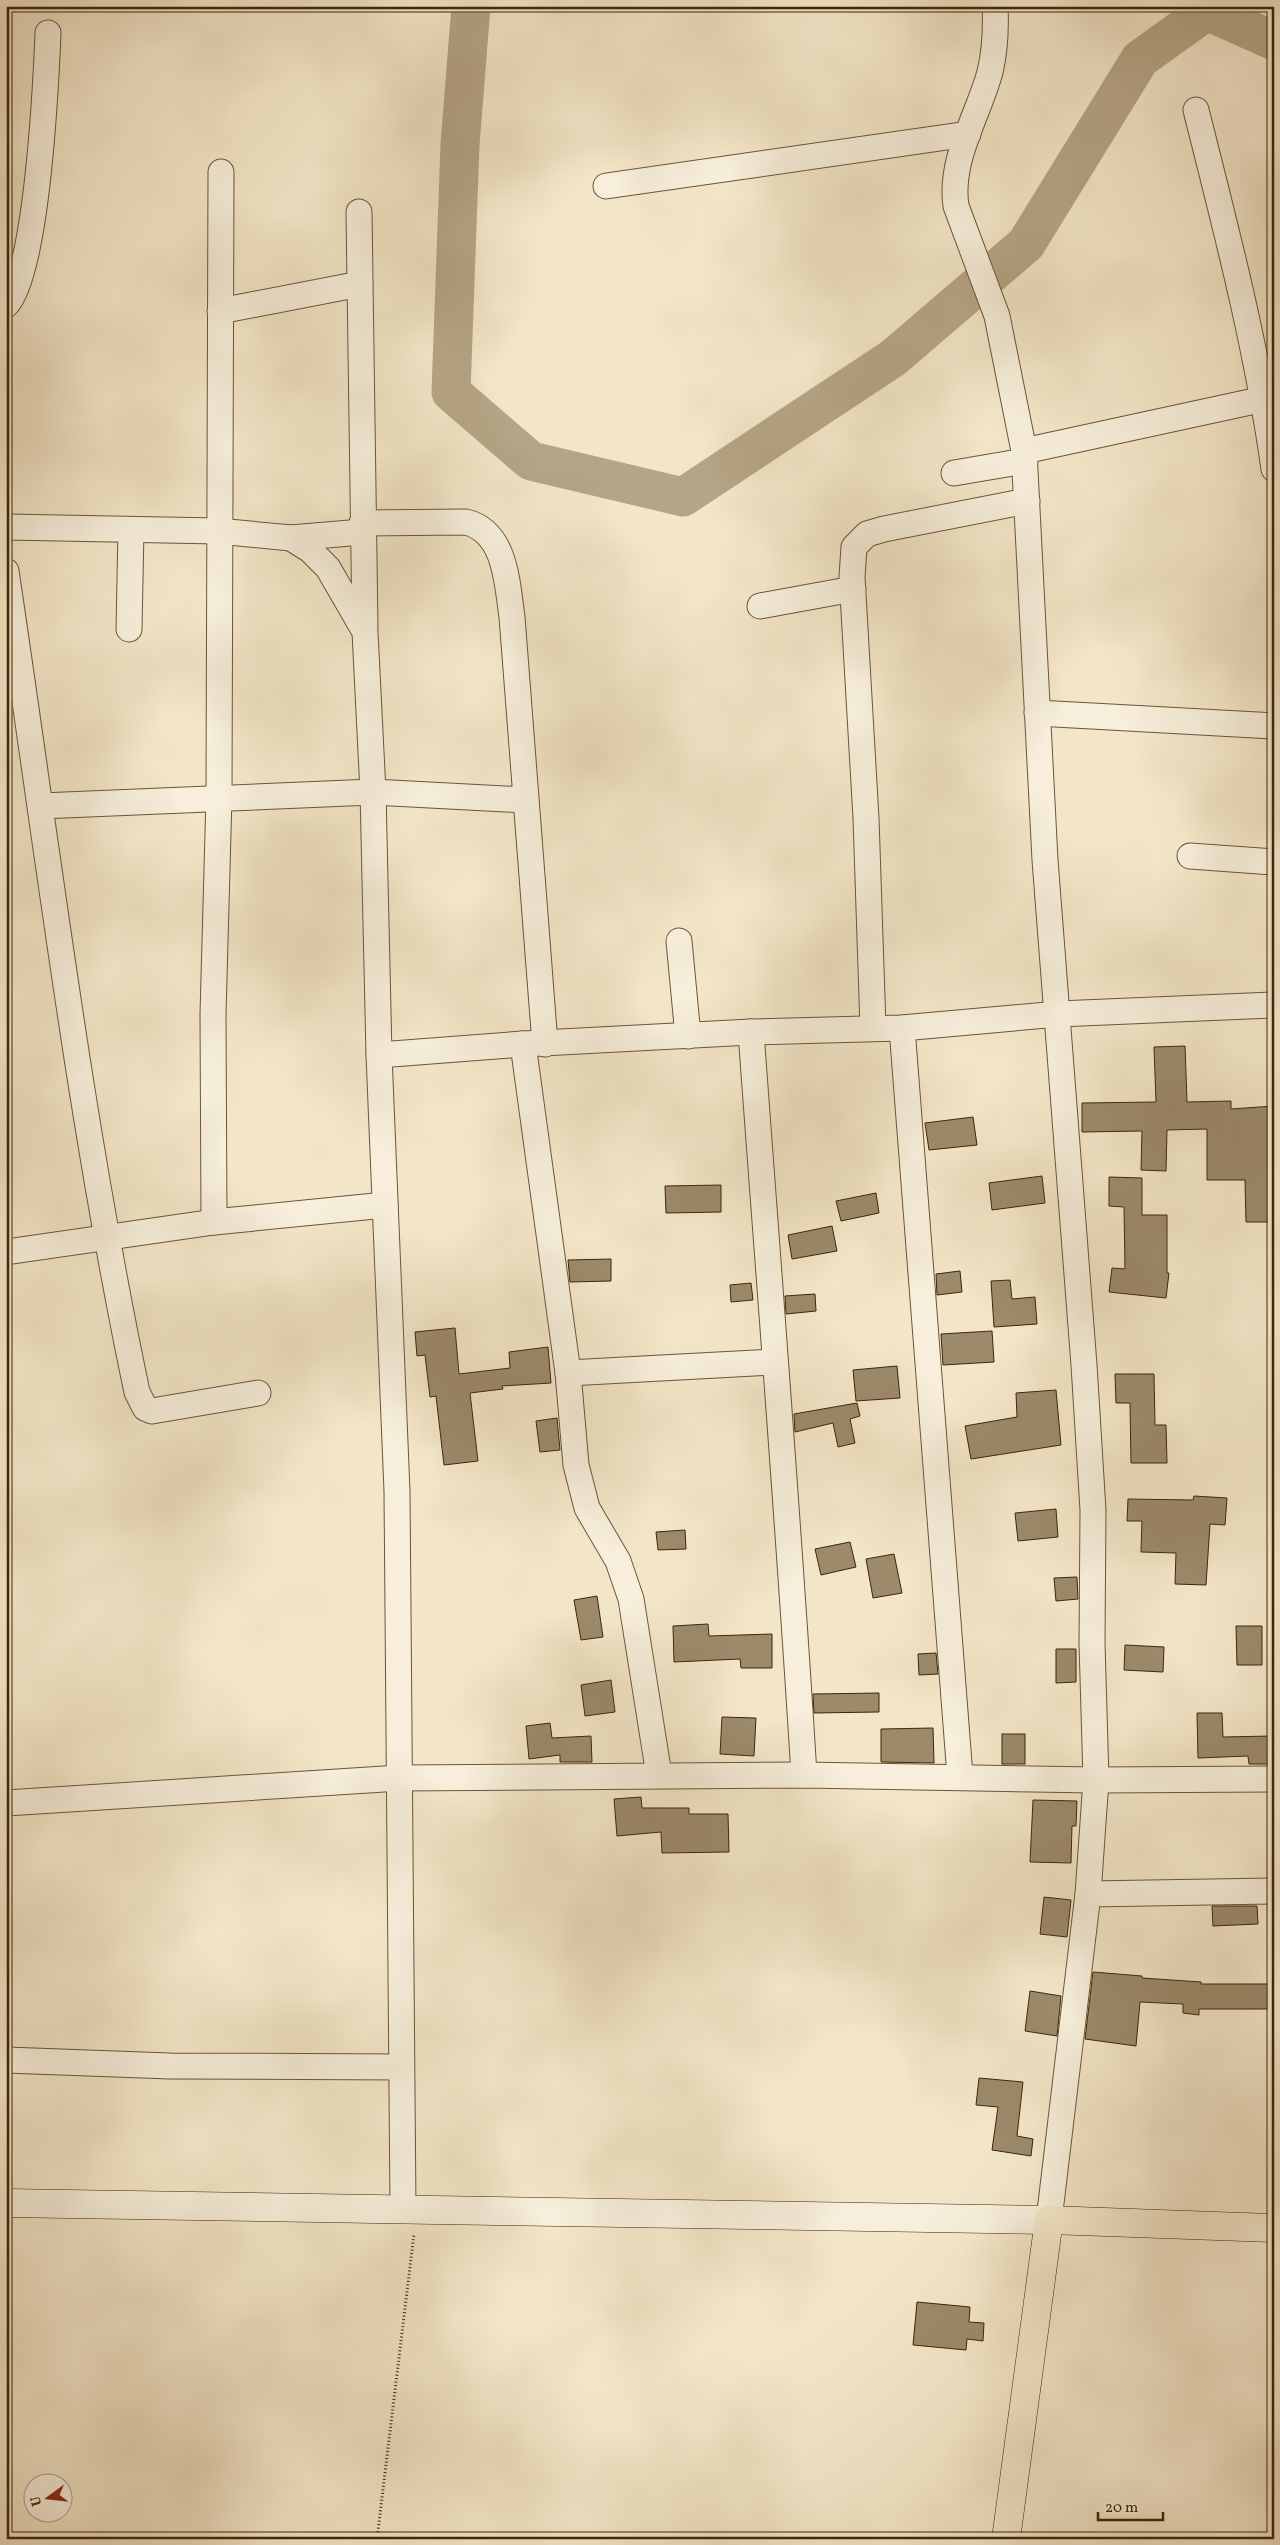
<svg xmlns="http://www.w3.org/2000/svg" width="1280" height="2545" viewBox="0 0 1280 2545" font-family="Vollkorn,serif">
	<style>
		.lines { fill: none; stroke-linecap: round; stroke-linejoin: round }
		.river { stroke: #b5a586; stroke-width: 39 }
		.building { fill: #9c8a6b; stroke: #3d2606 }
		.street-casing { stroke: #6a5636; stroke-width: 27 }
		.secondary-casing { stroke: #3d2606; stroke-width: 29 }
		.primary-casing { stroke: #3d2606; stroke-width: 29 }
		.path { stroke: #3d2606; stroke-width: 3; stroke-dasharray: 1 2.5; stroke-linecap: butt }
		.street { stroke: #f7efdb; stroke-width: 25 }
		.secondary { stroke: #f7efdb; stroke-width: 28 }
		.primary { stroke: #f3e6c8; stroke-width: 28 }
	</style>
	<rect width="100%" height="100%" fill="#f3e6c8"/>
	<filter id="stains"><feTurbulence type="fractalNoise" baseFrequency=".004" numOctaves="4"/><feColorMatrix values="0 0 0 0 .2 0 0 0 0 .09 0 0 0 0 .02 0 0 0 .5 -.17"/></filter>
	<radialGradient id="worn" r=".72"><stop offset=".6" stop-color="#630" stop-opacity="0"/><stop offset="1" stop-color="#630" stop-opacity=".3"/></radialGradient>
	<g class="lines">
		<!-- river -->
		<polyline class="river" points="471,6 460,145 451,392 531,461 683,497 893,358 1026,244 1140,59 1207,11 1274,41"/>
	</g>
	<!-- building -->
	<g class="building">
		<polygon points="1185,1046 1187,1102 1231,1101 1231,1109 1274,1106 1274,1222 1246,1222 1245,1180 1207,1180 1207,1129 1167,1130 1166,1171 1141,1170 1142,1131 1082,1132 1082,1103 1156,1102 1154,1047"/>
		<polygon points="973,1117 977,1145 929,1150 925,1123"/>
		<polygon points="1042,1176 1045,1203 992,1210 989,1183"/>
		<polygon points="1109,1177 1142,1178 1142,1215 1167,1215 1167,1273 1169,1273 1166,1298 1109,1292 1112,1268 1125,1269 1124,1207 1109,1206"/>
		<polygon points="721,1185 721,1212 666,1213 665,1186"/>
		<polygon points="876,1193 879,1213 841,1221 836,1201"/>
		<polygon points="832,1226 837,1251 792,1259 788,1235"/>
		<polygon points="611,1259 611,1281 570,1282 568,1260"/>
		<polygon points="960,1271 962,1292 937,1295 936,1274"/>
		<polygon points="1010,1280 1012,1299 1035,1297 1037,1324 994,1327 991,1281"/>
		<polygon points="751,1283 753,1300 731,1302 730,1285"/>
		<polygon points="815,1294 816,1311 786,1314 785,1296"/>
		<polygon points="455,1328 459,1374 510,1368 509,1352 548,1347 551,1383 502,1386 503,1389 470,1393 478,1461 444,1465 436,1396 430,1397 425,1355 417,1356 415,1332"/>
		<polygon points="992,1331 994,1362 943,1365 941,1334"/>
		<polygon points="897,1366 900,1398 856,1401 853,1370"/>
		<polygon points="1115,1374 1154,1374 1155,1425 1166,1425 1167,1463 1131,1463 1130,1403 1116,1403"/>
		<polygon points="1056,1390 1061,1445 971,1459 965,1426 1017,1417 1016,1393"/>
		<polygon points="857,1403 860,1416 850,1419 855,1443 838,1447 833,1423 795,1432 794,1414"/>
		<polygon points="557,1418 560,1450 540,1452 536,1421"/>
		<polygon points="1194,1496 1227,1498 1225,1525 1210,1524 1206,1585 1175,1584 1176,1553 1141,1552 1142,1521 1127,1521 1128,1499 1193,1500"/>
		<polygon points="1056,1509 1058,1537 1018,1541 1015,1513"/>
		<polygon points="685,1530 686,1549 658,1550 656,1532"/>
		<polygon points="850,1542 856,1567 821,1575 815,1549"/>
		<polygon points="894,1554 902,1593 873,1598 866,1559"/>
		<polygon points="1077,1577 1078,1599 1056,1601 1054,1578"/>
		<polygon points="597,1596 603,1637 581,1640 574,1600"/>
		<polygon points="708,1624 709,1636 772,1634 772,1668 741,1668 740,1659 674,1662 673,1626"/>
		<polygon points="1236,1626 1262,1626 1262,1665 1237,1665"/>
		<polygon points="1125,1645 1164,1647 1163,1672 1124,1670"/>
		<polygon points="1056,1649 1076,1649 1076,1682 1056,1683"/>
		<polygon points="936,1653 938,1674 919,1675 918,1654"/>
		<polygon points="611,1680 615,1712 585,1716 581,1685"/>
		<polygon points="879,1693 879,1712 814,1713 813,1694"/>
		<polygon points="1197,1713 1222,1713 1223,1737 1271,1736 1271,1764 1249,1764 1248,1756 1198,1758"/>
		<polygon points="722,1717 756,1718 754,1756 720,1754"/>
		<polygon points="550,1723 552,1738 591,1736 592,1762 560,1762 560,1755 529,1759 526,1726"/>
		<polygon points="933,1728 934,1763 881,1762 881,1729"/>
		<rect x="1002" y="1734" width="23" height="30"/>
		<polygon points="641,1797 642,1808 689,1808 689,1814 728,1814 729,1852 662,1853 661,1832 617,1836 614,1799"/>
		<polygon points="1033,1800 1077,1801 1076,1826 1072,1826 1071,1863 1030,1862"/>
		<polygon points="1044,1897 1071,1900 1067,1937 1040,1934"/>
		<polygon points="1212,1906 1257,1906 1258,1924 1213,1926"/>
		<polygon points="1093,1972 1142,1976 1142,1978 1201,1982 1201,1984 1273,1984 1273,2009 1199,2009 1199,2015 1183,2013 1183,2004 1140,2002 1136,2046 1085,2039"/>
		<polygon points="1030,1991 1061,1996 1057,2036 1025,2031"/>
		<polygon points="979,2078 1023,2082 1017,2136 1033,2139 1031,2156 992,2150 998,2107 976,2105"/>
		<polygon points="917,2302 970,2307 969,2322 984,2323 983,2341 967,2339 966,2350 913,2345"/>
	</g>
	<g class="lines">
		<defs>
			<g id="street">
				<path d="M995 6C996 28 995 51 990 72 978 116 949 160 956 206L997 316 1024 451 1045 860 1084 1365 1093 1510 1092 1643 1096 1780 1088 1894 1049 2220"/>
				<path d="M1196 110C1226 229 1257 347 1274 469"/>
				<polyline points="606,186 968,134"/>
				<polyline points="359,212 365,627"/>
				<path d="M6 305C37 276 46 82 48 33"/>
				<polyline points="220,311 360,284"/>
				<polyline points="1024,451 1264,399"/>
				<polyline points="954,473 1025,461"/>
				<path d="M362 523 466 522C506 532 507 583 512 617L545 1044"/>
				<polyline points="6,527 218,531 291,538 310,550 328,568 365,632 373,792 379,1055 397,1491 403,2210"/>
				<polyline points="291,538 362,532"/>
				<path d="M6 571C47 845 80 1121 137 1392L145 1408 152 1411 258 1393"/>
				<polyline points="760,606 853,589"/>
				<polyline points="129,629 131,530"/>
				<polyline points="1037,713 1274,726"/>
				<polyline points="41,806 373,792 525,800"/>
				<polyline points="1190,856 1274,862"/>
				<polyline points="679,941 688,1036"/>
				<polyline points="873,1028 866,818 852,577 854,547 867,534 884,529 1027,501"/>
				<polyline points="902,1028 960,1776"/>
				<path d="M751 1032C769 1280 789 1527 804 1775"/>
				<polyline points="523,1044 568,1373 576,1465 587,1508 618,1561 631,1599 659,1775"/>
				<polyline points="379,1055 523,1044 751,1032 902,1028 1058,1014 1274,1005"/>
				<polyline points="214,1222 213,1014 219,797 221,172"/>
				<polyline points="6,1252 214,1222 385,1205"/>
				<polyline points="568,1373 774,1362"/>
				<polyline points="6,1803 400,1778 804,1775 1096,1780 1274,1779"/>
				<polyline points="1088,1894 1274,1891"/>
				<polyline points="6,2060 170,2066 401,2067"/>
			</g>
			<polyline id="secondary" points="6,2203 1049,2220"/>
			<polyline id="primary" points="1006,2539 1049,2220 1274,2228"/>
		</defs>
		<!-- street casing -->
		<use href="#street" class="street-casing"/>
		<!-- secondary casing -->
		<use href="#secondary" class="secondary-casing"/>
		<!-- primary casing -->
		<use href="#primary" class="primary-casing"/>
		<!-- path -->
		<polyline class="path" points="377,2539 414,2234"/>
		<!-- street -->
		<use href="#street" class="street"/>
		<!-- secondary -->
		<use href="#secondary" class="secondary"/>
		<!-- primary -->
		<use href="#primary" class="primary"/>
	</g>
	<!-- margin -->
	<rect width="1280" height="2545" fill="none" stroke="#f3e6c8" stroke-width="25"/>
	<rect x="8" y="8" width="1265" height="2530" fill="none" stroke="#3d2606" stroke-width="2.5"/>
	<rect x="12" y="12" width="1255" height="2520" fill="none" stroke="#3d2606"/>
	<!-- north arrow -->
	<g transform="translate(48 2498) rotate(255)"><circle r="24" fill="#f7efdb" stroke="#ad9f86"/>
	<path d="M0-4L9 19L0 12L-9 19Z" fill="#8f2418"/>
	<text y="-8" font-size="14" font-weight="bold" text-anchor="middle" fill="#3d2606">U</text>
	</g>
	<!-- scale -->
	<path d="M1098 2512v8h65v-8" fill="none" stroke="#3d2606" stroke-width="2.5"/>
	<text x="1105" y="2512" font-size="15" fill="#3d2606" stroke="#f7efdb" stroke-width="4" paint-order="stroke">20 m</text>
	<rect width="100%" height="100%" filter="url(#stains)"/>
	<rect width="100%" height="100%" fill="url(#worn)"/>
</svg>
